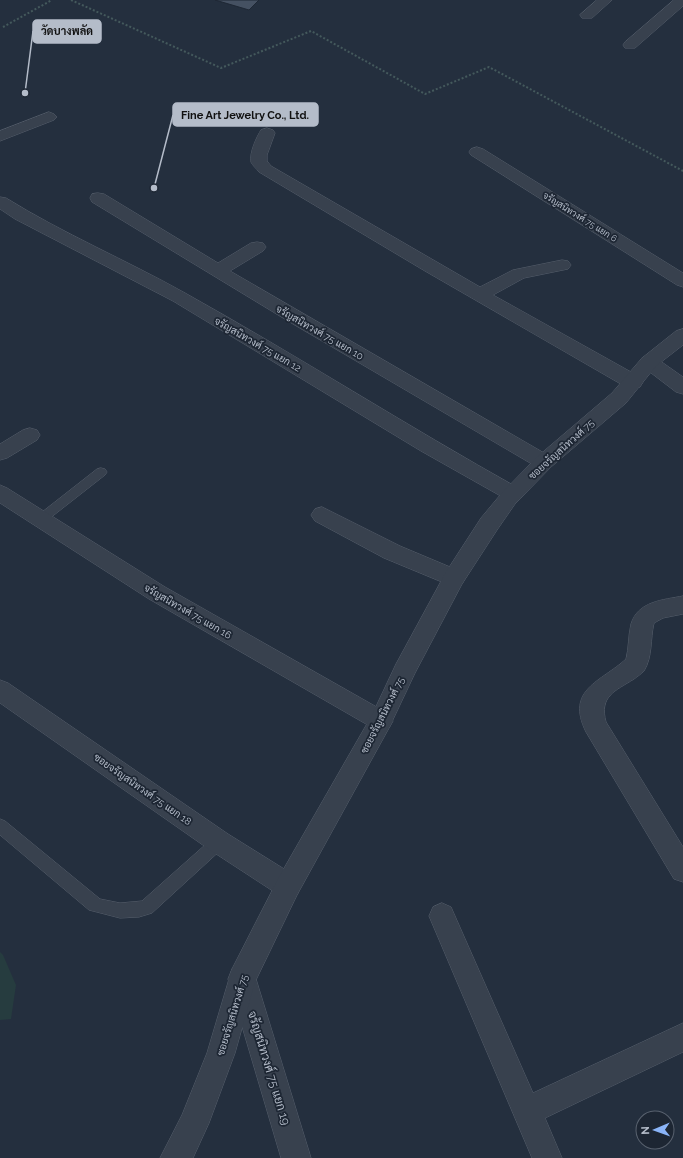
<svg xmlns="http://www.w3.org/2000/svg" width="683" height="1158" viewBox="0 0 683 1158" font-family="Raleway,Sarabun,sans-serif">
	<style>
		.green { fill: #263c3f }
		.building { fill: #455162; stroke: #1f2835 }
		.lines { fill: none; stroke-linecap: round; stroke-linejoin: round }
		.service-casing { stroke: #565f6c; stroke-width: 1 }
		.minor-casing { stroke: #565f6c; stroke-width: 1 }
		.tertiary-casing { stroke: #565f6c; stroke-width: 1 }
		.path { stroke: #44595c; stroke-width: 2; stroke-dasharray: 2 2; stroke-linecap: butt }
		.service { fill: #38414e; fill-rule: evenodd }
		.minor { fill: #38414e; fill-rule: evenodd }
		.tertiary { fill: #38414e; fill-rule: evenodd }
		.labels { text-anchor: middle; stroke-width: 3.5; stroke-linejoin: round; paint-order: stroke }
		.far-street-label { font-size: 9px; fill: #b4bcc9; stroke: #1d2633 }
		.street-label { font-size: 10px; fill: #b4bcc9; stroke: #1d2633 }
		.near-street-label { font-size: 12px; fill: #b4bcc9; stroke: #1d2633 }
		.leader { fill: none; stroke: #b4bcc9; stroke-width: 1.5 }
		.callout-dot { fill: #b4bcc9; stroke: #1d2633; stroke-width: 1.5 }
		.callout { fill: #b4bcc9; stroke: #b4bcc9; stroke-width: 1.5 }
		.callout-label { font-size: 11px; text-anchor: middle; font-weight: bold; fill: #111 }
	</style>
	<rect width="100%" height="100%" fill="#242f3e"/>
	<!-- green -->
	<polygon class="green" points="0,952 3,955 16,985 11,1019 0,1020"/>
	<!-- building -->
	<polygon class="building" points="215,0 259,0 249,10"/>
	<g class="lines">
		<defs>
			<g id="service">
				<polygon points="101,468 105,469 107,472 105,475 45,522 37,522 35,519 37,516 97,469"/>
				<polygon points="0,819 5,821 100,899 120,903 142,901 214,837 219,835 224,837 227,842 224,847 152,913 139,917 120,918 89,910 0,835"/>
			</g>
			<g id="minor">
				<polygon points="597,0 612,0 592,18 582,18 580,15"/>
				<polygon points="674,0 683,0 683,6 635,48 625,48 623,45 625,42"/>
				<polygon points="49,112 54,114 57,117 54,120 0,141 0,131"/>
				<path d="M267 128 273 130 275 133 267 155V161L271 166 480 287 513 270 562 260 568 261 571 265 568 269 524 278 493 295 640 377 643 382 640 387 633 389 626 387 425 271 259 172C257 169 252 165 251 162 249 153 257 136 261 130Z"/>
				<polygon points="477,147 483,149 683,273 683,287 677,285 471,155 469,152 471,149"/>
				<polygon points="98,193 104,194 218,263 251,243 257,242 263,243 266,247 263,251 230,271 551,457 554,462 551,467 544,469 537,467 293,324 92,202 90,198 92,194"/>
				<path d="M0 197 6 198C64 234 126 260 185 293 298 356 407 426 520 489L523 494 520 499 513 502 506 499 421 451 173 301 15 219 0 209Z"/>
				<polygon points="649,356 656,358 683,377 683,394 676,392 642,366 640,362 642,358"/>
				<polygon points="30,428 37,430 40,435 37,440 7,458 0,460 0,444 23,430"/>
				<polygon points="0,485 7,488 165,587 389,714 393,721 389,728 381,731 373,728 149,599 0,503"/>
				<polygon points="322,507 400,546 462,572 465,578 462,584 454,587 384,558 315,521 311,515 315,509"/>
				<path d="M683 596V614L663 618 654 623C650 640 653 656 644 671 641 674 638 676 634 679 615 691 599 696 606 722L683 847V882L674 879 586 732C565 689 601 682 626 659 629 648 628 636 631 624 638 601 663 600 683 596Z"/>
				<polygon points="0,680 8,683 228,834 297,877 301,886 297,895 288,898 279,895 210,850 0,703"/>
				<polygon points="442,903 451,907 533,1093 683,1023 683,1052 545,1118 562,1158 532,1158 429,916 433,907"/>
				<polygon points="242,966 252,969 256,979 311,1158 281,1158 228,979 232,969"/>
			</g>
			<polygon id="tertiary" points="683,329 683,345 656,366 626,403 551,467 515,504 497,530 462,584 415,673 389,728 297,895 255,982 235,1053 209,1123 193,1158 160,1158 182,1115 207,1053 232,969 279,877 372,715 396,664 446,572 481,518 501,494 537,457 612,393 642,358 676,331"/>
		</defs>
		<!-- service casing -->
		<use href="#service" class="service-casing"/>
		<!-- minor casing -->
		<use href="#minor" class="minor-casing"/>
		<!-- tertiary casing -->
		<use href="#tertiary" class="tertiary-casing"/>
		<!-- path -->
		<g class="path">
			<polyline points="71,0 221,68 311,31 425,94 489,67 683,171"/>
			<polyline points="3,27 52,0"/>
		</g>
		<!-- service -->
		<use href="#service" class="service"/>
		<!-- minor -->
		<use href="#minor" class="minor"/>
		<!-- tertiary -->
		<use href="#tertiary" class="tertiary"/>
	</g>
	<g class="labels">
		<!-- far-street labels -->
		<g class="far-street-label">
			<text transform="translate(580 217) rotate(32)" y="3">จรัญสนิทวงศ์ 75 แยก 6</text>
		</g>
		<!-- street labels -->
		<g class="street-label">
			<text transform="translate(320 332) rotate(30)" y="4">จรัญสนิทวงศ์ 75 แยก 10</text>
			<text transform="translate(258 344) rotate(30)" y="4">จรัญสนิทวงศ์ 75 แยก 12</text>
			<text transform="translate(561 449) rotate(-42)" y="4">ซอยจรัญสนิทวงศ์ 75</text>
			<text transform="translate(188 611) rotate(30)" y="4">จรัญสนิทวงศ์ 75 แยก 16</text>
			<text transform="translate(382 715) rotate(-63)" y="4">ซอยจรัญสนิทวงศ์ 75</text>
			<text transform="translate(143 789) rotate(35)" y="4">ซอยจรัญสนิทวงศ์ 75 แยก 18</text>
			<text transform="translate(232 1015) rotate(-73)" y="4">ซอยจรัญสนิทวงศ์ 75</text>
		</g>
		<!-- near-street labels -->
		<g class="near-street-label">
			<text transform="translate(269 1068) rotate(73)" y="4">จรัญสนิทวงศ์ 75 แยก 19</text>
		</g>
	</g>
	<!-- callouts -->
	<path class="leader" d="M25 93L33 31M154 188L173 115"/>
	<g class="callout-dot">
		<circle cx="25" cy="93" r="4"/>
		<circle cx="154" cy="188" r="4"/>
	</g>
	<g class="callout">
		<rect x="33" y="20" width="68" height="23" rx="4"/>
		<rect x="173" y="103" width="145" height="23" rx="4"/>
	</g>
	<g class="callout-label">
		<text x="67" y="35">วัดบางพลัด</text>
		<text x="245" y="119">Fine Art Jewelry Co., Ltd.</text>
	</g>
	<!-- north arrow -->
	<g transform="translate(655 1130) rotate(268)"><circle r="19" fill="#1d2633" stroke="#59626f"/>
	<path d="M0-3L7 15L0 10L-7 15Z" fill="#8ab4f8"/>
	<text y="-6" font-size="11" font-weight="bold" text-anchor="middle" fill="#b4bcc9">N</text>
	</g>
</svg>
